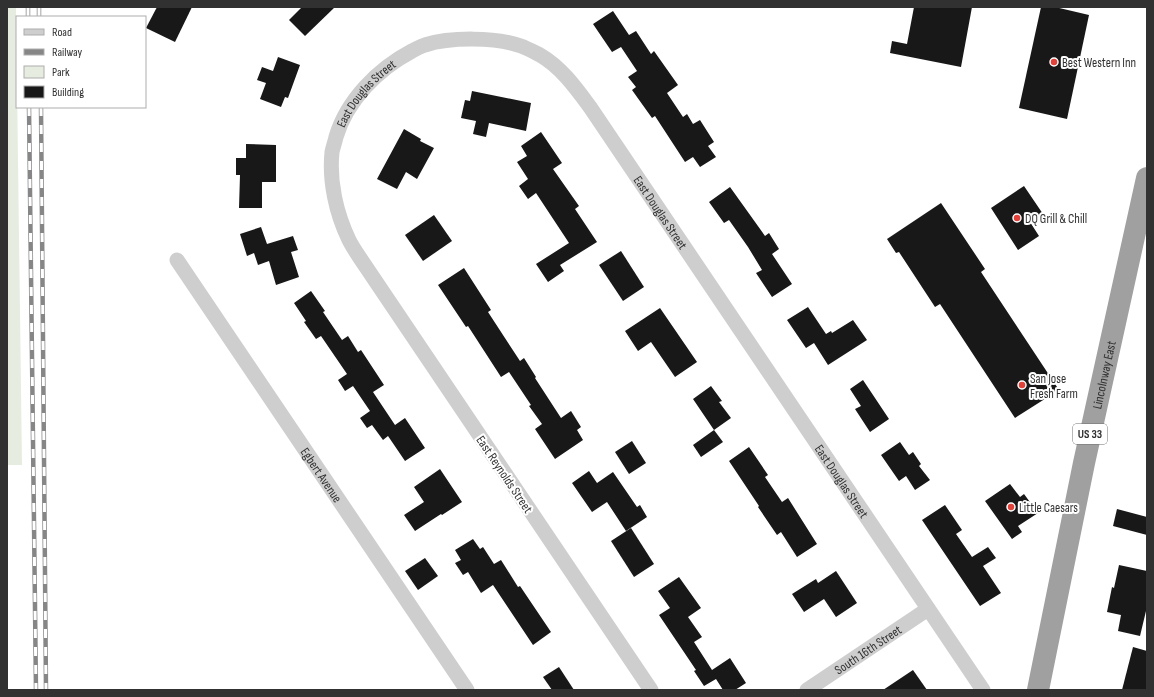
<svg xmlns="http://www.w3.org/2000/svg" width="1154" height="697" viewBox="0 0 1154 697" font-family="'Sofia Sans Condensed',sans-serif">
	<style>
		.green { fill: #e6ede0 }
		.building { fill: #181818 }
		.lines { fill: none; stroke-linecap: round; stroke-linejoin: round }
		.minor { stroke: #cecece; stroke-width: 15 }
		.trunk { stroke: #a0a0a0; stroke-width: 22 }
		.rail-casing { stroke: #868686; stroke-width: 4.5 }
		.rail { stroke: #fff; stroke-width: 3; stroke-dasharray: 9; stroke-linecap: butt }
		.poi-dot { fill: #e1423a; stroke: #fff; stroke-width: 1.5 }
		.labels { text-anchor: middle; stroke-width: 4; stroke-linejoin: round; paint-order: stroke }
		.shield { fill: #fff; stroke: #6f6f6f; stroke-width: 1 }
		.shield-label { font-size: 12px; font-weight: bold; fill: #313131 }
		.poi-label { font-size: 13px; fill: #313131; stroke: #fff; text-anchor: start }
		.street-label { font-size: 13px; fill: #313131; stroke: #fff }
	</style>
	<rect width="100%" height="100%" fill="#fff"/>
	<!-- green -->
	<polygon class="green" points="7,7 16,7 22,465 7,465"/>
	<!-- building -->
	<g class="building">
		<polygon points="157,7 192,7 175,42 146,28"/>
		<polygon points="302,7 335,7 305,36 289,20"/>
		<polygon points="914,7 972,7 961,67 890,53 892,41 907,44"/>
		<polygon points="1041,7 1055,7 1089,15 1067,119 1019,108"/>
		<polygon points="613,11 629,35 636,31 651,54 654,51 678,85 667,93 683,117 687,114 693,124 700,120 714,142 708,146 716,157 700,167 693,157 685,162 655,116 652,118 632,90 636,87 628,77 637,71 621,47 612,52 593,24"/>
		<polygon points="278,57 300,65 288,98 285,97 281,107 260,99 266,83 257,80 262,67 273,71"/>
		<polygon points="472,91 531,103 526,131 489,123 486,137 473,134 476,121 461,118 465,100 470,101"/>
		<polygon points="404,129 421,139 420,141 434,148 417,179 406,172 397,189 377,179"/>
		<polygon points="541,132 562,163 553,169 579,206 575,209 597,242 560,265 564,271 548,282 536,264 569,243 536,193 528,199 519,186 528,179 517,162 527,156 521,146"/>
		<polygon points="246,144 276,145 276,182 262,182 262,208 239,208 240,175 236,175 236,158 246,158"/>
		<polygon points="1024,186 1043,214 1030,222 1039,236 1018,250 991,208"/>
		<polygon points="730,187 765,236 769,233 779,249 772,254 792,284 772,297 756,273 762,270 748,247 729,220 724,223 709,202"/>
		<polygon points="941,203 985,269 981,272 1059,390 1015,418 940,304 935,307 899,252 896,253 887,239"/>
		<polygon points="434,215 452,241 423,261 405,235"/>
		<polygon points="261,227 267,244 293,236 298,250 291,252 299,277 276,285 269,261 258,265 254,253 247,256 240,234"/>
		<polygon points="621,251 644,287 623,301 599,265"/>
		<polygon points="464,268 491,310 488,312 520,361 524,358 536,377 535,378 561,418 571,411 581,427 577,430 583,440 555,459 535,429 542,424 529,406 531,405 509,372 501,377 468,326 466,327 438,285"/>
		<polygon points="311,291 325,311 323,312 342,340 348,336 358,352 361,350 384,385 373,392 395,425 405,418 425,448 405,461 388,436 383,440 372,425 367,428 360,418 370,411 353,386 345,391 338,380 347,374 321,336 316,339 304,322 306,321 294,303"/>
		<polygon points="808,307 826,334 831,331 832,333 853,320 867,340 828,365 814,343 806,348 787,320"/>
		<polygon points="660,308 697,362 675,377 651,342 638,351 625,331"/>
		<polygon points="863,380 889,419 870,432 855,409 861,406 850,389"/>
		<polygon points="711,386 722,401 719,402 731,418 714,430 693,399"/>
		<polygon points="714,430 723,442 701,457 693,445"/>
		<polygon points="632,441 646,463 629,474 615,452"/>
		<polygon points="900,442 909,455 913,452 921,464 919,466 930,480 915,490 906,476 899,481 881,455"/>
		<polygon points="749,447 768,475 765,477 782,502 788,498 817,544 797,557 781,532 777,535 758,507 759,506 729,461"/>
		<polygon points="440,469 462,502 442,515 441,514 415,531 404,515 424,502 414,487"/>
		<polygon points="589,471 597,483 613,472 637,507 640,505 647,517 626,531 607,502 592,512 572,483"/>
		<polygon points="1010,484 1020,497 1024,494 1038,513 1018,526 1022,532 1012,539 985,501"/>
		<polygon points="945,505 962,530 956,534 972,557 988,547 996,558 983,566 1001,593 980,606 922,520"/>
		<polygon points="1117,509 1147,517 1147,535 1113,526"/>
		<polygon points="631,528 654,564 634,577 611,541"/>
		<polygon points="473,539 480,549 483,547 494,564 501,560 518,587 520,586 551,632 533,645 493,585 481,593 468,572 463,575 455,563 461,560 455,550"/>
		<polygon points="425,558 438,576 418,590 405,571"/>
		<polygon points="1119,565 1147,571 1147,611 1146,611 1140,636 1118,631 1121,615 1107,612 1112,587 1114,588"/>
		<polygon points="836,571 857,603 836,617 824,599 804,612 792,594 816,579 818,583"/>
		<polygon points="679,577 701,608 688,617 702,637 694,642 712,670 730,658 746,683 735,690 723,690 716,679 704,686 694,671 696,670 659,615 670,608 658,591"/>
		<polygon points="1133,647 1147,651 1147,690 1122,690"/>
		<polygon points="559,667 574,690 552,690 543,677"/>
		<polygon points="913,670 927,690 883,690"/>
	</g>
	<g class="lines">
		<!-- minor -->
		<g class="minor">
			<path id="s1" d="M177 260 467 690"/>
			<path id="s2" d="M651 690 360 258C356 252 352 246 349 240 336 213 329 181 332 152 333 147 335 142 336 137 347 100 378 69 412 51 416 49 421 46 425 45 450 37 496 37 521 46 527 48 534 52 540 55 561 67 576 88 590 107L983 690"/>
			<path id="s3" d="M807 690 928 609"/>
		</g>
		<!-- trunk -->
		<path class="trunk" id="s4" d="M1038 690 1084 463 1147 178"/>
		<defs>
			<g id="rail">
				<polyline points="28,7 28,17"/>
				<polyline points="39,7 39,17"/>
				<polyline points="29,107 36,690"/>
				<polyline points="41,107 46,690"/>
			</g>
		</defs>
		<!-- rail casing -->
		<use href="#rail" class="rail-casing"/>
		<!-- rail -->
		<use href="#rail" class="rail"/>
	</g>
	<!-- markers -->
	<g class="poi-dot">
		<circle cx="1054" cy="62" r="4"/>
		<circle cx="1017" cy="218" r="4"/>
		<circle cx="1022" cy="385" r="4"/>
		<circle cx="1011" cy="507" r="4"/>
	</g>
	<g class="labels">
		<!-- shield labels -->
		<rect class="shield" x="1073" y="424" width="34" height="20" rx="3"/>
		<g class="shield-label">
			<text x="1090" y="438">US 33</text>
		</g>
		<!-- poi labels -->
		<g class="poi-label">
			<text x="1062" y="67">Best Western Inn</text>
			<text x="1025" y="223">DQ Grill &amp; Chill</text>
			<text x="1030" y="383">San Jose<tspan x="1030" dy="15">Fresh Farm</tspan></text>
			<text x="1019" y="512">Little Caesars</text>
		</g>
		<!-- street labels -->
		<g class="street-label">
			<text dy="5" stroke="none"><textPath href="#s2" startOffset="702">East Douglas Street</textPath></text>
			<text dy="5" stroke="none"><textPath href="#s2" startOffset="1098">East Douglas Street</textPath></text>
			<text dy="5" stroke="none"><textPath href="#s4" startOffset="322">Lincolnway East</textPath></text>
			<text transform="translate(505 474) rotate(56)" y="5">East Reynolds Street</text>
			<text dy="5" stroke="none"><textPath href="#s1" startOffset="259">Egbert Avenue</textPath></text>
			<text dy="5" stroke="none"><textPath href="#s2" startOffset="1422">East Douglas Street</textPath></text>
			<text dy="5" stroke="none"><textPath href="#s3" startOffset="73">South 16th Street</textPath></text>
		</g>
	</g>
	<!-- border -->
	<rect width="1154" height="697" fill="none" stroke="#313131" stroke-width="16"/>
	<!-- legend -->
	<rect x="16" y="16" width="130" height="92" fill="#ffffff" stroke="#adadad"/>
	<rect x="24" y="29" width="20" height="6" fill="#cecece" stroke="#adadad"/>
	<text x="52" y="36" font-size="12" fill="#313131">Road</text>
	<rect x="24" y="49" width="20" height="6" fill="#868686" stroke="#adadad"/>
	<text x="52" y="56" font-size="12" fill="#313131">Railway</text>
	<rect x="24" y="66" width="20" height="12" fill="#e6ede0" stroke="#adadad"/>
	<text x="52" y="76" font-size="12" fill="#313131">Park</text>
	<rect x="24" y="86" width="20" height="12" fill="#181818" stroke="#adadad"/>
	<text x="52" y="96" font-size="12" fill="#313131">Building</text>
</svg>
